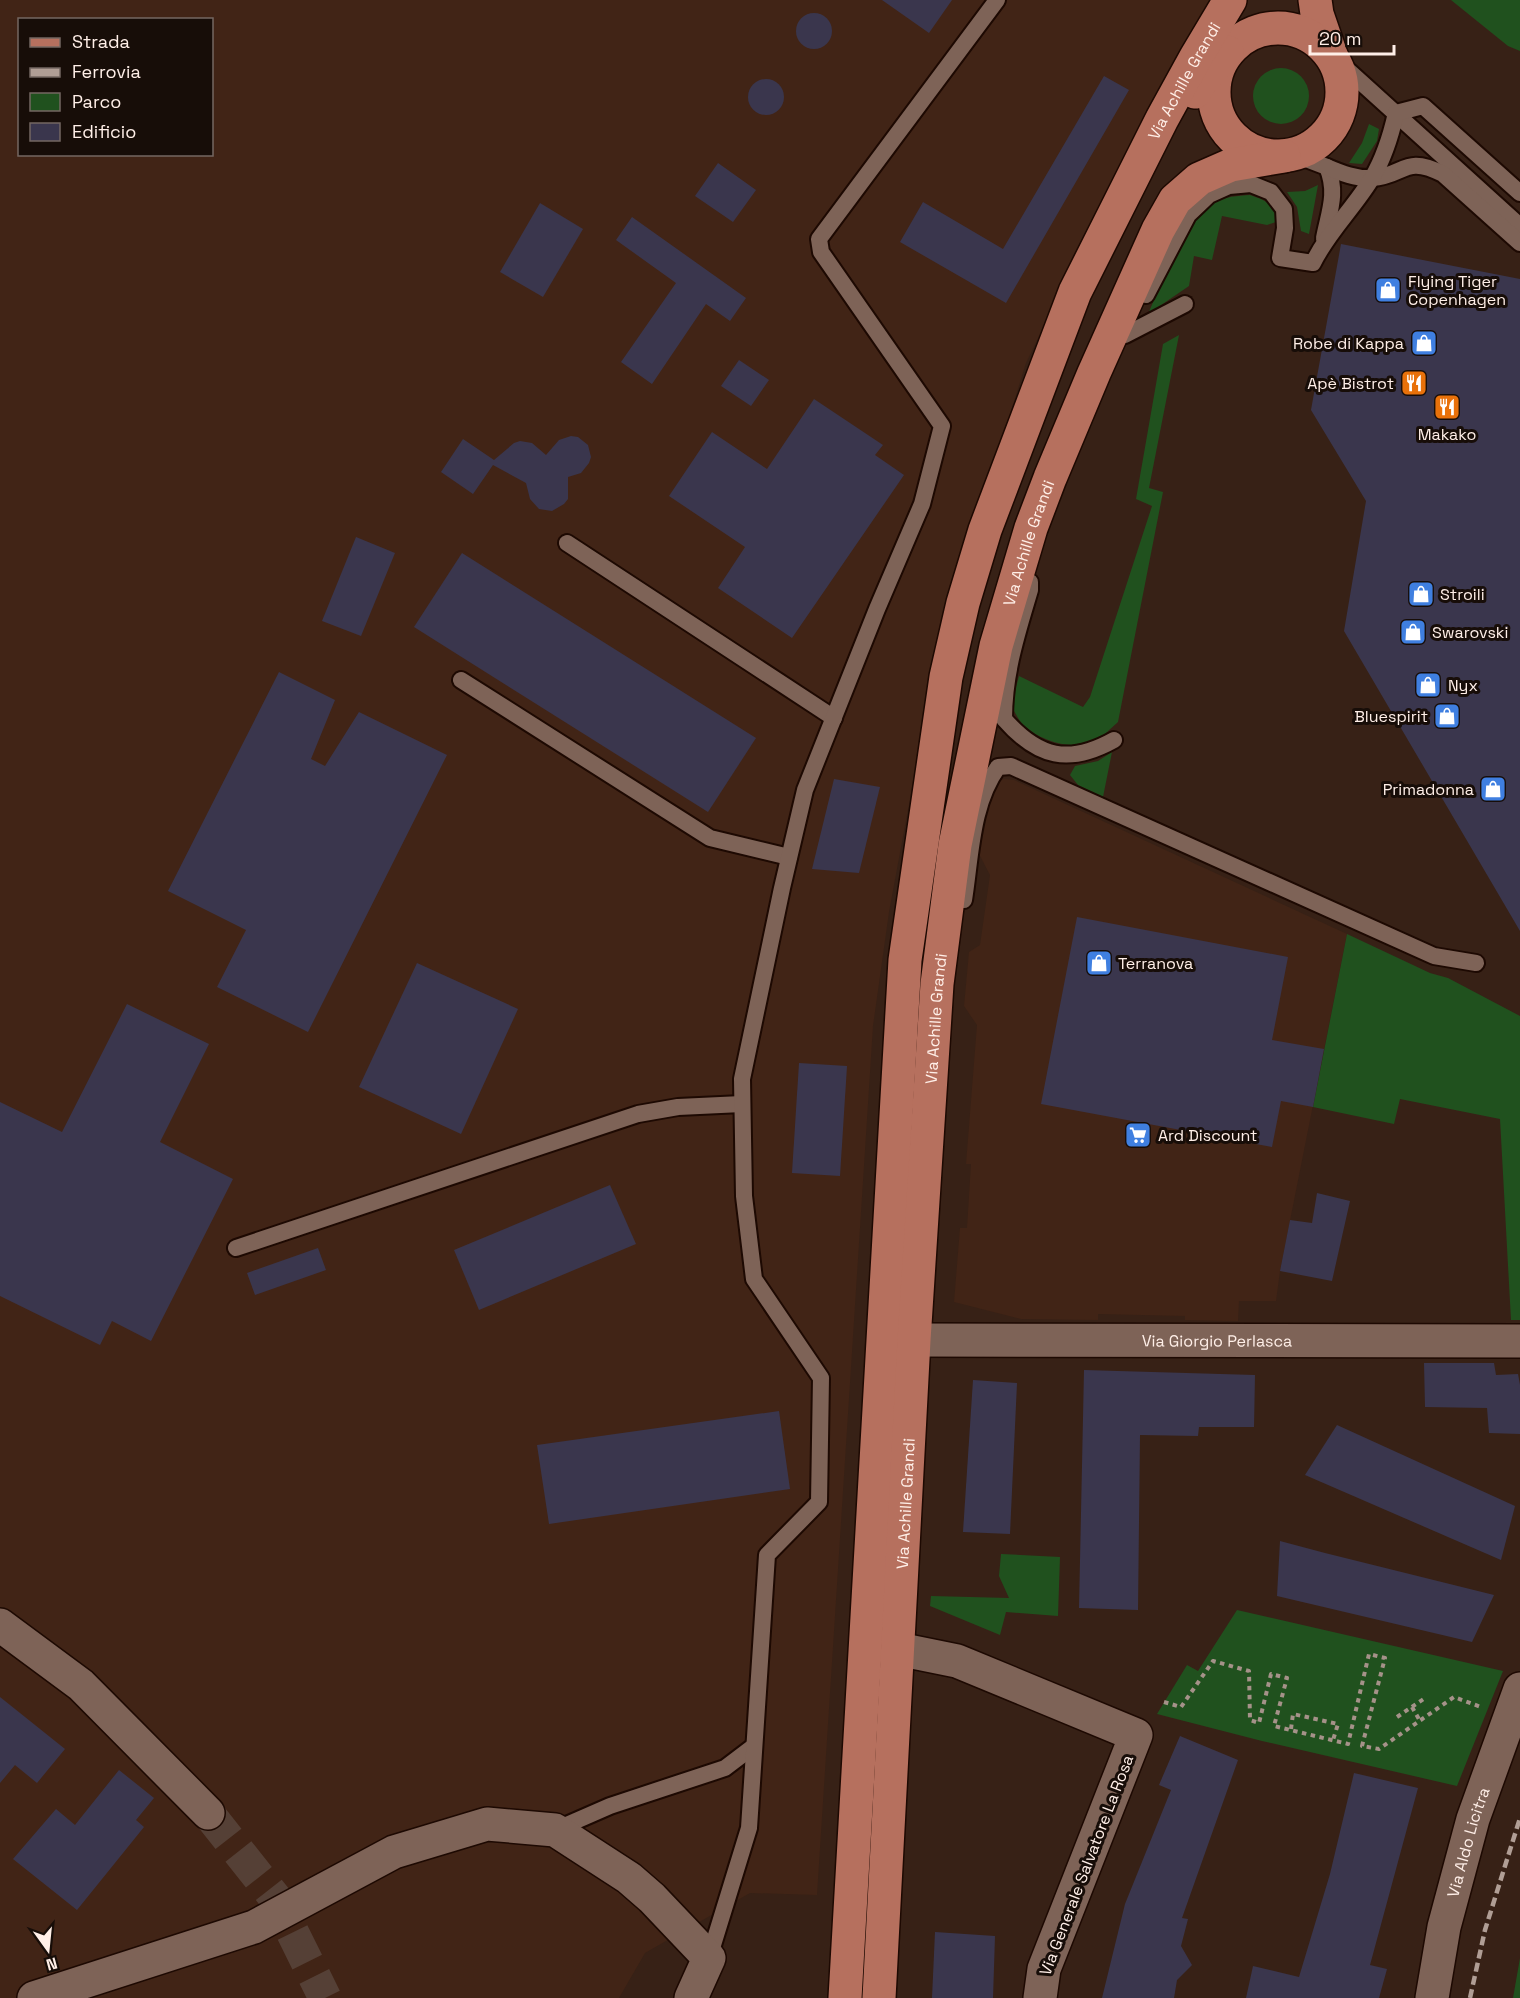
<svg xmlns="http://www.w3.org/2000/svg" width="1520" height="1998" viewBox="0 0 1520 1998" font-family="'Space Grotesk',sans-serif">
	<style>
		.built { fill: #412416; fill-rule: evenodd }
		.green { fill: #20511e }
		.building { fill: #3a364d }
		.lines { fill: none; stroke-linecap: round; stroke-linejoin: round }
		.minor-tunnel { stroke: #554036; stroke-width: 33; stroke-dasharray: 33 16; stroke-linecap: butt }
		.service-casing { stroke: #1d0902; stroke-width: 20 }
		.minor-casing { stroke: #1d0902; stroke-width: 36 }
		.primary-casing { stroke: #1d0902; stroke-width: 36 }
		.path { stroke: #a59289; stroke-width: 4; stroke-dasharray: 4.5 4.5; stroke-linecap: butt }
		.service { stroke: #7e6357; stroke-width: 16 }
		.minor { stroke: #7e6357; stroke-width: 33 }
		.primary { stroke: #b6705e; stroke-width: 33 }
		.rail { stroke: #b09e95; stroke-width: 4.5; stroke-dasharray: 9 4.5; stroke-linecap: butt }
		.labels { text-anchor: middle; stroke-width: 6; stroke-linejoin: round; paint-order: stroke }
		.street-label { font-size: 16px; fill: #ffefe8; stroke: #170d08 }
		.poi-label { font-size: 16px; fill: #ffefe8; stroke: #170d08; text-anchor: start }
	</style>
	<rect width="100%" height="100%" fill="#372116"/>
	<!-- built -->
	<g class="built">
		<path d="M0 0H1220L1151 102 1026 363 939 642 889 912 873 1026 817 1895 750 1893 645 1953 619 1998H0ZM20 20H212V154H20Z"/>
		<polygon points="1004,779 1014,780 1347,934 1280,1271 1276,1301 1239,1301 1238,1321 1185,1320 1185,1316 1098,1314 1098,1320 1021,1319 954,1302 960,1228 967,1228 971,1164 966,1164 977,1025 964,1006 969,952 980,945 990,875 979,854 994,783"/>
	</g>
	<!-- green -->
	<g class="green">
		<polygon points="1451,0 1520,0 1520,51 1508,46"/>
		<circle cx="1281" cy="96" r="28"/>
		<polygon points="1369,124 1379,129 1377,141 1362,164 1349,163 1362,143"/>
		<polygon points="1318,185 1309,234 1301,231 1297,207 1287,192 1305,191"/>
		<path d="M1250 195C1265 200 1276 204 1276 222L1267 225 1222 216 1212 260 1194 256 1189 286 1148 314C1163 281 1181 222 1214 203 1225 196 1238 196 1250 195Z"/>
		<path d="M1179 335 1149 488 1163 492 1118 722C1110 729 1102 738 1092 742 1071 751 1040 740 1024 726 1019 721 1015 712 1011 706L1019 676 1083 707 1090 697 1152 506 1136 499 1163 344Z"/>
		<polygon points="1112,752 1103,797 1078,785 1070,775 1075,766 1098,761"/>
		<polygon points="1347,934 1430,973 1448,978 1520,1016 1520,1320 1511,1320 1500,1119 1400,1099 1394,1124 1313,1107"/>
		<polygon points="1001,1554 1060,1557 1058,1616 1006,1612 1000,1635 930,1606 931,1596 1009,1598 999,1576"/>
		<polygon points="1237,1610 1503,1671 1457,1786 1262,1741 1157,1714 1187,1665 1198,1671"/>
		<polygon points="1520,1958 1520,1998 1513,1998"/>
	</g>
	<!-- building -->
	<g class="building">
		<polygon points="882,0 952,0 929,33"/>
		<circle cx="814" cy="31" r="18"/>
		<polygon points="1104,76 1129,90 1006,303 900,242 923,202 1003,249"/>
		<circle cx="766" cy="97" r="18"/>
		<polygon points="718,163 756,190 733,222 695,196"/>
		<polygon points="540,203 583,229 543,297 500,272"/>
		<polygon points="632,217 746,298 730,321 706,304 652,384 621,362 676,283 616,240"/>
		<polygon points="1341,244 1520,279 1520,931 1344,631 1366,501 1311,410"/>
		<polygon points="739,360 769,380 751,406 721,386"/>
		<polygon points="814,399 883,445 875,455 904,475 792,638 718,588 745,547 669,496 712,432 767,469"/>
		<polygon points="571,436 578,437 588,445 591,457 589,463 581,473 568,477 568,499 564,504 552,511 539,509 530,499 526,483 493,465 473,494 441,472 463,439 494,460 514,443 520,441 532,443 546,455 559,440"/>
		<polygon points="356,537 395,553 361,636 322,621"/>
		<polygon points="462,553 756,738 708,812 414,627"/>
		<polygon points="279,672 335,700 311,759 325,766 359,712 447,755 308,1032 217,987 246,930 168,891"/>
		<polygon points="834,779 880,787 859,873 812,869"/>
		<polygon points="1077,917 1288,957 1272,1040 1324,1049 1313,1107 1281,1101 1272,1147 1041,1104"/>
		<polygon points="417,963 518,1009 461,1134 359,1087"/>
		<polygon points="127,1004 209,1044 160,1142 233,1179 151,1341 112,1321 100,1345 0,1296 0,1102 62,1132"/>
		<polygon points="799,1063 847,1066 840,1176 792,1173"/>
		<polygon points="610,1185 636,1244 479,1310 454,1250"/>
		<polygon points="1317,1193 1350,1201 1332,1281 1280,1271 1290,1220 1312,1223"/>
		<polygon points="318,1248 326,1270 255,1295 247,1273"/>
		<polygon points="1424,1363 1494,1363 1496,1375 1518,1374 1520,1385 1520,1434 1489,1433 1487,1408 1425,1407"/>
		<polygon points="1084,1370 1255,1375 1254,1427 1199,1427 1198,1436 1140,1435 1138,1610 1079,1608"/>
		<polygon points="973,1380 1017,1383 1010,1534 963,1532"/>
		<polygon points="779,1411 790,1489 549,1524 537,1445"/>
		<polygon points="1337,1425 1515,1506 1501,1560 1305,1475"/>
		<polygon points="1280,1541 1325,1553 1494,1595 1472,1642 1277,1596"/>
		<polygon points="0,1697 65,1749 37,1783 15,1765 0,1783"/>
		<polygon points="1180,1736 1238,1760 1182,1918 1188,1919 1181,1946 1192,1965 1177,1980 1174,1998 1102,1998 1125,1904 1171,1790 1159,1785"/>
		<polygon points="119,1770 154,1798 136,1820 144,1827 77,1910 13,1859 56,1809 75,1825"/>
		<polygon points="1354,1773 1418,1788 1370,1965 1387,1969 1379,1998 1246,1998 1253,1966 1299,1977 1330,1874"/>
		<polygon points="935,1932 995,1936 993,1998 932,1998"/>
	</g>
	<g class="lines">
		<!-- minor-tunnel -->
		<polyline class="minor-tunnel" points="208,1813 276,1899 325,1998"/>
		<defs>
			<g id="service">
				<polyline points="1331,55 1520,226"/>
				<path d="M1293 154 1327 167C1338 193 1329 212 1324 238"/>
				<path d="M1327 167C1341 173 1356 179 1372 178 1405 176 1404 154 1443 174L1520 243"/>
				<path d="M1146 295 1188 215 1209 195 1229 186 1251 184 1271 192 1284 209 1285 228 1280 258 1313 263C1328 232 1354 208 1372 178 1384 158 1391 135 1396 113L1423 106 1520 193"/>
				<polyline points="1125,335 1185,304"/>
				<polyline points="567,543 834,718"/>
				<path d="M1030 582V590C1017 634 1004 673 1004 719 1038 758 1069 765 1114 740"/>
				<polyline points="461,680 710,838 789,857"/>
				<path d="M964 900C971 856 971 804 998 767L1011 766 1434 956 1476 963"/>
				<polyline points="236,1248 638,1114 678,1107 742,1104"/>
				<polyline points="555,1830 610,1806 725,1768 754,1746"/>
				<polyline points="709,1958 749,1828 767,1555 819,1502 821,1378 754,1279 744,1196 742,1079 782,888 805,790 877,609 922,504 942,426 821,252 819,239 997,0"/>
			</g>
			<g id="minor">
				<path id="s1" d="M914 1340 1520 1341"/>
				<polyline points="0,1625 81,1685 208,1813"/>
				<polyline points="898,1649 957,1661 1136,1735 1044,1969 1040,1998"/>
				<polyline points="34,1998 254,1927 394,1852 487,1824 555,1830 629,1878 652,1898 709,1958 691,1998"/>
				<path id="s2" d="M1432 1998 1444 1927 1473 1819 1520 1689"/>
			</g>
			<g id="primary">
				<polyline points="1315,0 1317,14 1331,55"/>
				<circle cx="1278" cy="92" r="64"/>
				<polyline points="1195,92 1199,84 1227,52"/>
				<path id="s3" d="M845 1998 905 960 946 677 963 603 985 530 1075 292 1162 119 1196 57 1230 0"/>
				<path id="s4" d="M879 1998 914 1340 937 984 955 845 996 646 1031 528 1050 478 1094 373 1158 230 1175 200 1199 179 1231 165 1284 156"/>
			</g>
		</defs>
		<!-- service casing -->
		<use href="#service" class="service-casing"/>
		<!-- minor casing -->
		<use href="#minor" class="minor-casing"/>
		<!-- primary casing -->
		<use href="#primary" class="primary-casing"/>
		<!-- path -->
		<g class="path">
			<polyline points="1164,1702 1181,1707 1213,1661 1249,1671 1250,1720 1259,1723 1271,1674 1287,1678 1274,1726 1348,1744 1369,1654 1385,1658 1362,1746 1379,1749 1454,1697 1481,1707"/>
			<polyline points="1412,1707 1420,1721"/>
			<polyline points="1397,1717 1425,1698"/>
			<polyline points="1291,1729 1293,1714 1338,1724 1333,1740"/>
		</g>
		<!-- service -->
		<use href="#service" class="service"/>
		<!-- minor -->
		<use href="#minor" class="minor"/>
		<!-- primary -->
		<use href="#primary" class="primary"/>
		<!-- rail -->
		<polyline class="rail" points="1470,1998 1485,1930 1520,1818"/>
	</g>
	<!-- icons -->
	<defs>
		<symbol id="shop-square" viewBox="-11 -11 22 22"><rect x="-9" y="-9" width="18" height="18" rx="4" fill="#3f7fe0" stroke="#170d08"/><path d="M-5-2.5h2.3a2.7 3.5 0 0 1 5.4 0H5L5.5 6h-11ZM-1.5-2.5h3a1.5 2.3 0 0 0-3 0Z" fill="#fff"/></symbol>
		<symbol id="restaurant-square" viewBox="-11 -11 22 22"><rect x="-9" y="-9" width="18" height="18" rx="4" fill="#e8710a" stroke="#170d08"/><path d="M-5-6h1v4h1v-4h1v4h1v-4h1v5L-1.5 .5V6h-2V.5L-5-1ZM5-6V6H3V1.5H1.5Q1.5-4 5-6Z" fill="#fff"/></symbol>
		<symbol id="supermarket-square" viewBox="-11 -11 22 22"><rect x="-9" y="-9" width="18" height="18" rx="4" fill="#3f7fe0" stroke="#170d08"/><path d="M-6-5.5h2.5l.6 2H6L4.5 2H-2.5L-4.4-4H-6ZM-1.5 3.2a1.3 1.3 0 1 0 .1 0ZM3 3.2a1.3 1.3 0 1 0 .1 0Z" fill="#fff"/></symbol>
	</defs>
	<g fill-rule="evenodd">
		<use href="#shop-square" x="1373" y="275" width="30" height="30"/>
		<use href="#shop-square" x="1409" y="328" width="30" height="30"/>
		<use href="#restaurant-square" x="1399" y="368" width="30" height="30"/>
		<use href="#restaurant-square" x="1432" y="392" width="30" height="30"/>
		<use href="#shop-square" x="1406" y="579" width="30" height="30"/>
		<use href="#shop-square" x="1398" y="617" width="30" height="30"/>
		<use href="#shop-square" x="1413" y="670" width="30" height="30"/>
		<use href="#shop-square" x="1432" y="701" width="30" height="30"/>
		<use href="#shop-square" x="1478" y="774" width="30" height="30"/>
		<use href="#shop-square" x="1084" y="948" width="30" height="30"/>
		<use href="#supermarket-square" x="1123" y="1120" width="30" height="30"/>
	</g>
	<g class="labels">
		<!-- street labels -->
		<g class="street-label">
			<text dy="6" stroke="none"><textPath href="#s3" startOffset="1970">Via Achille Grandi</textPath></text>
			<text dy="6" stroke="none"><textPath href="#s4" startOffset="1467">Via Achille Grandi</textPath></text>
			<text dy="6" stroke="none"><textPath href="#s4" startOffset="981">Via Achille Grandi</textPath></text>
			<text dy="6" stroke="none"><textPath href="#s1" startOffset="303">Via Giorgio Perlasca</textPath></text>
			<text dy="6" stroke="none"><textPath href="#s4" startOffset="495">Via Achille Grandi</textPath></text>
			<text dy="6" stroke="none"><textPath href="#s2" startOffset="160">Via Aldo Licitra</textPath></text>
			<text transform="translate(1086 1865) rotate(-69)" y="6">Via Generale Salvatore La Rosa</text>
		</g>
		<!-- poi labels -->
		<g class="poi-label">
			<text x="1408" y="287">Flying Tiger<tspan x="1408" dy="18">Copenhagen</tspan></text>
			<text x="1404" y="349" text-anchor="end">Robe di Kappa</text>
			<text x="1394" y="389" text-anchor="end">Apè Bistrot</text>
			<text x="1447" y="440" text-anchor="middle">Makako</text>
			<text x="1440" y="600">Stroili</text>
			<text x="1432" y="638">Swarovski</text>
			<text x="1448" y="691">Nyx</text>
			<text x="1428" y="722" text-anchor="end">Bluespirit</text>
			<text x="1474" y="795" text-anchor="end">Primadonna</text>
			<text x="1118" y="969">Terranova</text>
			<text x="1158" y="1141">Ard Discount</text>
		</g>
	</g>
	<!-- legend -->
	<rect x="18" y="18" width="195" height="138" fill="#170d08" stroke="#746762" stroke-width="1.5"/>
	<rect x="30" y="38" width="30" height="9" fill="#b6705e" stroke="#746762" stroke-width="1.5"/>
	<text x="72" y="48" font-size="18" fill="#ffefe8">Strada</text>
	<rect x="30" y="68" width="30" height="9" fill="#b09e95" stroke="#746762" stroke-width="1.5"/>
	<text x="72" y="78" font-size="18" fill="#ffefe8">Ferrovia</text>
	<rect x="30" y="93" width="30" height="18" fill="#20511e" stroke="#746762" stroke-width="1.5"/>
	<text x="72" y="108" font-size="18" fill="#ffefe8">Parco</text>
	<rect x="30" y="123" width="30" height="18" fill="#3a364d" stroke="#746762" stroke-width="1.5"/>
	<text x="72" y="138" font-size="18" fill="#ffefe8">Edificio</text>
	<!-- north arrow -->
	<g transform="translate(48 1950) rotate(165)" stroke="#170d08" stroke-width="4.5" paint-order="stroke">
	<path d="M0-4.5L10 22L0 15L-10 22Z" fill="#ffefe8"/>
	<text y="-9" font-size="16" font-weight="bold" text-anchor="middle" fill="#ffefe8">N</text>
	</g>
	<!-- scale -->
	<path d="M1310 45v9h84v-9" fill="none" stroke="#ffefe8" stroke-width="3"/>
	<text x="1319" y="45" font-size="18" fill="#ffefe8" stroke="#170d08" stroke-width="4.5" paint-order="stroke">20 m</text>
</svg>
